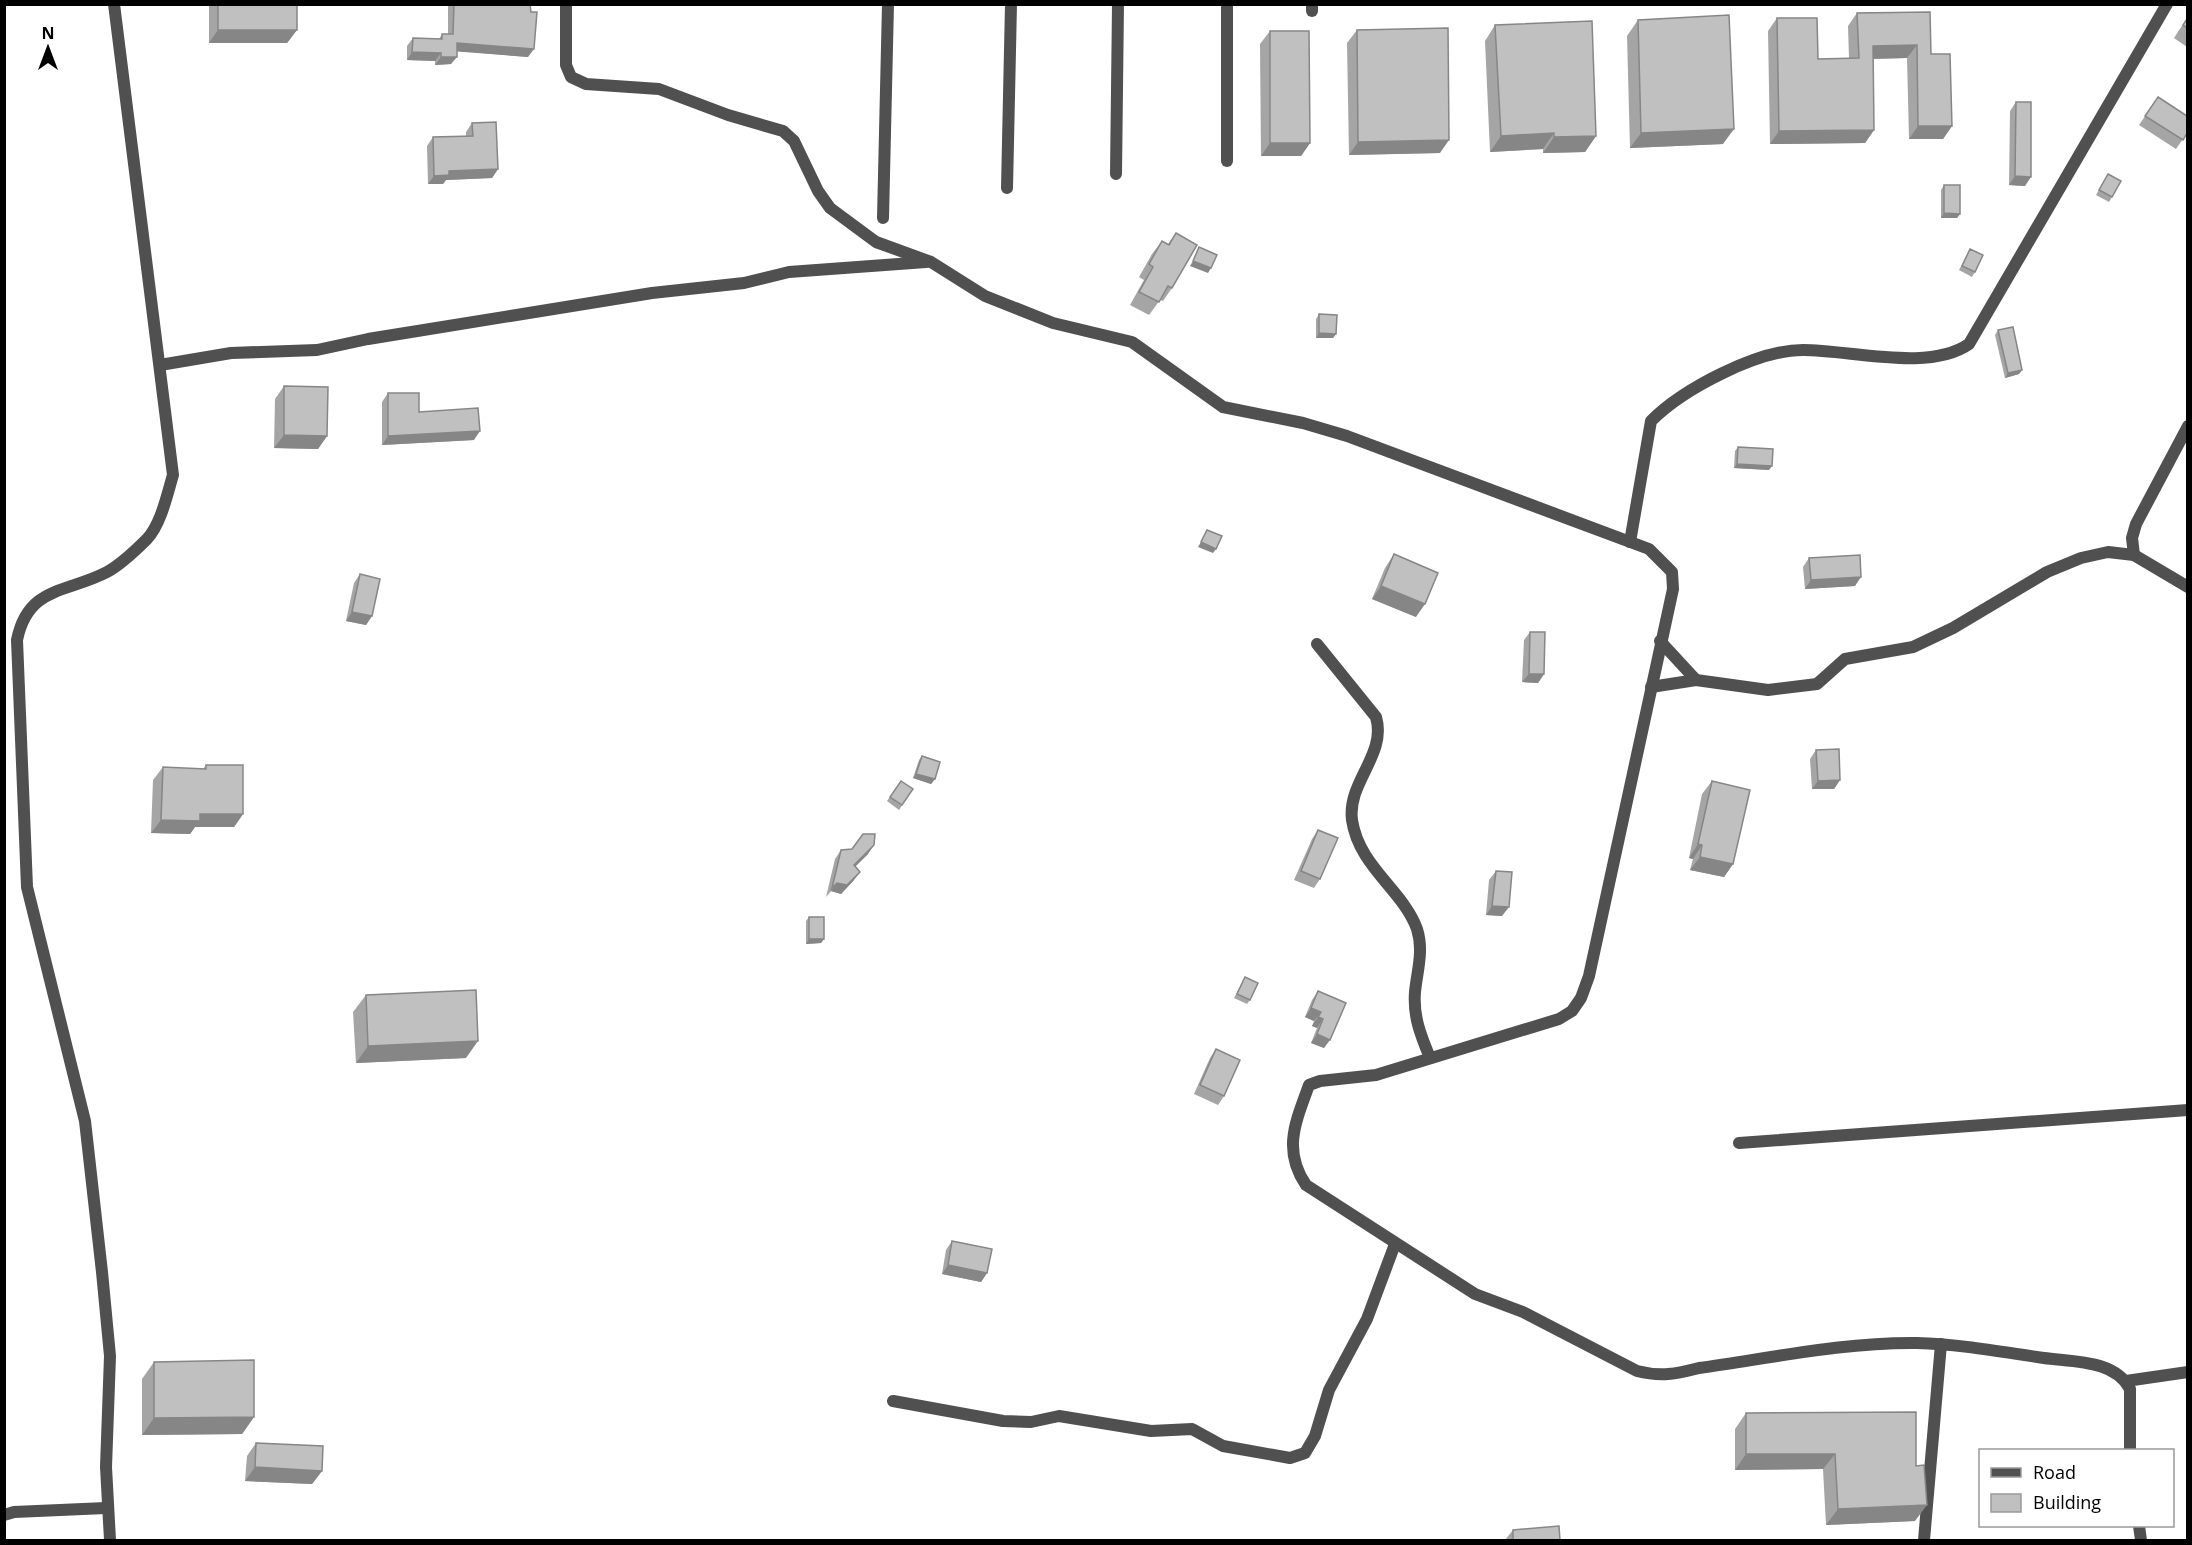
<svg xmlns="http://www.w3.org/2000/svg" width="2192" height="1545" viewBox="0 0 2192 1545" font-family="'Open Sans',sans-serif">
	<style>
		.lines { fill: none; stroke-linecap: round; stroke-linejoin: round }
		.street { stroke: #505050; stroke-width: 12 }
		.wall { fill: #a5a5a5 }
		.shaded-wall { fill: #868686 }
		.building { fill: #c0c0c0; stroke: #868686; stroke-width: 1.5 }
	</style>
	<rect width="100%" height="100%" fill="#fff"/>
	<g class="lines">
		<!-- street -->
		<g class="street">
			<path d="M566 4V65L571 77 586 84 659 89 728 115 783 131 794 141 818 191 830 208 876 242 931 262 985 296 1053 323 1132 342 1223 407 1303 423 1347 436 1649 549 1672 572 1673 589 1589 976 1581 998 1572 1011 1559 1019 1376 1075 1320 1081 1309 1085C1296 1121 1282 1150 1306 1185L1475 1294 1523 1312 1637 1371C1661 1377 1676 1374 1699 1368 1771 1358 1845 1342 1917 1343 1960 1344 2002 1352 2044 1358 2074 1362 2115 1360 2130 1389V1450"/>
			<polyline points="1227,4 1227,161"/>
			<polyline points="1312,4 1312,11"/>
			<polyline points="1116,174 1118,4"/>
			<polyline points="1007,188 1011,4"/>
			<polyline points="883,218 888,4"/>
			<polyline points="160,365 231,353 317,350 368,339 652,293 744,283 789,272 926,262"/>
			<path d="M1630 542 1651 421C1683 389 1757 350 1803 350 1851 350 1929 372 1969 344L2167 4"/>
			<polyline points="2134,555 2132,538 2136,524 2188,426"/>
			<polyline points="1660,641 1696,680"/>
			<path d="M1317 644 1376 717C1387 755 1347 782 1352 820 1359 867 1403 890 1417 929 1424 951 1417 971 1415 992 1413 1017 1421 1036 1430 1058"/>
			<polyline points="1651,687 1696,680 1768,690 1817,684 1845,659 1913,647 1953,628 2047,572 2081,558 2108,552 2134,555 2188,587"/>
			<polyline points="1739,1143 2188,1110"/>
			<polyline points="2126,1381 2188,1372"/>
			<polyline points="893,1401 1003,1421 1031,1422 1059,1416 1151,1431 1192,1429 1223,1446 1290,1458 1305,1453 1315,1436 1329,1390 1367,1319 1395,1244"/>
			<polyline points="4,1515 14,1512 106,1508"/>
			<polyline points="2139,1526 2141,1540"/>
			<path d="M110 1540 106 1467 110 1356 102 1272 85 1121 27 887 17 640C28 586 67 593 107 572 120 565 136 550 147 539 161 524 167 495 173 475L114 4"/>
			<polyline points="1924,1540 1941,1344"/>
		</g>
	</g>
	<!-- wall -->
	<g class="wall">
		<polygon points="209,4 297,4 297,30 287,43 209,43"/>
		<polygon points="448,4 530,4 528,57 457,51 451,64 435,65 435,61 407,60 407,46 413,38 439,39 442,34 448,34"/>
		<polygon points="1930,12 1931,54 1952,126 1943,139 1909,139 1907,58 1873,59 1874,130 1865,143 1770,144 1768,31 1777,18 1818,59 1849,58 1848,26 1857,13"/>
		<polygon points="2187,18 2187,47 2174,38"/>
		<polygon points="1638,20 1723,144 1630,148 1627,36"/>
		<polygon points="1495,25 1596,136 1585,152 1543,153 1543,149 1490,152 1485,41"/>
		<polygon points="1357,30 1440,153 1349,155 1347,43"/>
		<polygon points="1270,31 1310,143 1301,156 1261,156 1260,44"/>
		<polygon points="2158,97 2187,133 2176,149 2139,125"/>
		<polygon points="2016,102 2025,186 2009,185 2010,111"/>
		<polygon points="472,123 498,169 492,178 446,180 443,184 428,184 427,146 433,137 466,136 466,132"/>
		<polygon points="2108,174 2112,197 2109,202 2096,195"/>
		<polygon points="1944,185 1960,214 1957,218 1941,218 1941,190"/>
		<polygon points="1176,233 1172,288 1163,301 1160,300 1149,315 1130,305 1144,280 1139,277 1152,254 1162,241 1168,244"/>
		<polygon points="1970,249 1975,272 1972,277 1959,270"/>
		<polygon points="1319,314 1336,334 1333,338 1316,338 1316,319"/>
		<polygon points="1998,330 2022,370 2019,374 2005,378 1995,335"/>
		<polygon points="284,386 327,436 318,449 274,448 275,399"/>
		<polygon points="388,393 419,412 474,440 382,445 382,402"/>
		<polygon points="1738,447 1769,470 1734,468 1735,451"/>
		<polygon points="1394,554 1416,617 1372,599 1385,568"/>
		<polygon points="1809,558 1855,586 1805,589 1803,567"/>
		<polygon points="360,574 372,616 366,625 346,621 354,583"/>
		<polygon points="1530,632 1544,674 1538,683 1522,682 1524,640"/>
		<polygon points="1816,750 1840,780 1834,789 1812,789 1810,759"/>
		<polygon points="922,756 935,779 931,784 913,778 919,760"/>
		<polygon points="206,765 243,814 234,827 195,827 190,834 151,833 153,780 163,767 203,769"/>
		<polygon points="901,781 913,789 899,810 887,801"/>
		<polygon points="1712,781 1733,864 1724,877 1690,870 1693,859 1689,858 1702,794"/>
		<polygon points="1318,830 1320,879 1314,888 1294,880 1312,839"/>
		<polygon points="841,850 868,854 855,866 854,880 841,894 831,891 826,897 835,859"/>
		<polygon points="1496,871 1502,916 1486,915 1489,880"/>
		<polygon points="809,917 824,939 821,943 806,944 806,921"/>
		<polygon points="1245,977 1250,1000 1247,1004 1234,998"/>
		<polygon points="1318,991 1346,1003 1324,1048 1311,1043 1317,1028 1312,1026 1314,1021 1305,1017 1312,1000"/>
		<polygon points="366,995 466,1058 356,1063 353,1012"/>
		<polygon points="1216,1049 1224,1096 1218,1105 1194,1094 1210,1058"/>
		<polygon points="952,1241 987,1273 981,1282 942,1274 946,1250"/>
		<polygon points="154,1362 254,1417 242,1434 142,1435 142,1379"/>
		<polygon points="1916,1412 1915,1521 1826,1525 1823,1469 1735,1470 1735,1429 1746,1413"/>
		<polygon points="256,1443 322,1471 312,1484 245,1481 247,1456"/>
		<polygon points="1513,1530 1560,1540 1505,1540"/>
	</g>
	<!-- shaded-wall -->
	<g class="shaded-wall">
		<polygon points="218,30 297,30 287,43 209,43"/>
		<polygon points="457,43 534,49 528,57 451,51"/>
		<polygon points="1917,45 1907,58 1863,59 1873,46"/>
		<polygon points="412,52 441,53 435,61 407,60"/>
		<polygon points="441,57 457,57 451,64 435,65"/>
		<polygon points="1918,126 1952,126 1943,139 1909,139"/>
		<polygon points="1734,129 1723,144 1630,148 1641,133"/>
		<polygon points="1874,130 1865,143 1770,144 1779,131"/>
		<polygon points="1554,133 1543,149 1490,152 1501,136"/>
		<polygon points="1596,136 1585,152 1543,153 1554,137"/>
		<polygon points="1449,140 1440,153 1349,155 1358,142"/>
		<polygon points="1270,143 1310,143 1301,156 1261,156"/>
		<polygon points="498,169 492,178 446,180 443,184 428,184 434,176 449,171"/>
		<polygon points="2015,176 2031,177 2025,186 2009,185"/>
		<polygon points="1944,213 1960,214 1957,218 1941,218"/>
		<polygon points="1193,261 1211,268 1208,273 1190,266"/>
		<polygon points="1319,333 1336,334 1333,338 1316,338"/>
		<polygon points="2022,370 2019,374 2005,378 2008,373"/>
		<polygon points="480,431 474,440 382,445 388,436"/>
		<polygon points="284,435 327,436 318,449 274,448"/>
		<polygon points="1737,464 1772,466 1769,470 1734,468"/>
		<polygon points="1201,542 1216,549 1213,553 1198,547"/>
		<polygon points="1861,577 1855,586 1805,589 1811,580"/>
		<polygon points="1381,586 1425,604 1416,617 1372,599"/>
		<polygon points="352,612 372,616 366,625 346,621"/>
		<polygon points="1529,674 1544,674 1538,683 1522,682"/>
		<polygon points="916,774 935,779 931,784 913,778"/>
		<polygon points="1840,780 1834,789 1812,789 1818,781"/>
		<polygon points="200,814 243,814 234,827 195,827 190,834 151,833 161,820"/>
		<polygon points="1698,844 1702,845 1693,859 1689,858"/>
		<polygon points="874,845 868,854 848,874 854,865"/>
		<polygon points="1700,857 1733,864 1724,877 1690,870"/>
		<polygon points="860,872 854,880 841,894 831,891 826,897 837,883"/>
		<polygon points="1492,906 1509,907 1502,916 1486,915"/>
		<polygon points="809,939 824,939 821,943 806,944"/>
		<polygon points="1311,1008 1321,1012 1314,1021 1305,1017"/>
		<polygon points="1318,1017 1323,1019 1317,1028 1312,1026"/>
		<polygon points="1317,1034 1330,1040 1324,1048 1311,1043"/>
		<polygon points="478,1041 466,1058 356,1063 368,1046"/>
		<polygon points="948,1265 987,1273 981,1282 942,1274"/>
		<polygon points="254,1417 242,1434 142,1435 154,1418"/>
		<polygon points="1746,1454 1835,1454 1823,1469 1735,1470"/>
		<polygon points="255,1467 322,1471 312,1484 245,1481"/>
		<polygon points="1927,1505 1915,1521 1826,1525 1838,1509"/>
	</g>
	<!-- building -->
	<g class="building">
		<rect x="218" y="4" width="79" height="26"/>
		<polygon points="454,4 530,4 531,12 537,12 534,49 457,43 457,57 441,57 441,53 412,52 413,38 442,39 442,34 453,34"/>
		<polygon points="1930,12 1931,54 1950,54 1952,126 1918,126 1917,45 1873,46 1874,130 1779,131 1777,18 1817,18 1818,59 1859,58 1857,13"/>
		<polygon points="1729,15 1734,129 1641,133 1638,20"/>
		<polygon points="2187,19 2187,28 2183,25"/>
		<polygon points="1592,21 1596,136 1554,137 1554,133 1501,136 1495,25"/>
		<polygon points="1448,28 1449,140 1358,142 1357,30"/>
		<polygon points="1270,31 1309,31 1310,143 1270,143"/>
		<polygon points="2158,97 2187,116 2187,133 2183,140 2145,116"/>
		<polygon points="2016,102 2031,102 2031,177 2015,176"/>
		<polygon points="496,122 498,169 449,171 449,175 434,176 433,137 473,136 472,123"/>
		<polygon points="2108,174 2121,181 2112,197 2099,190"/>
		<polygon points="1944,185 1960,185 1960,214 1944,213"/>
		<polygon points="1176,233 1197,245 1172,288 1168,286 1159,302 1139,292 1153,267 1149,264 1162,241 1169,245"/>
		<polygon points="1199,247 1217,255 1211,268 1193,261"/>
		<polygon points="1970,249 1983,255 1975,272 1962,266"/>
		<polygon points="1319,314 1337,315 1336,334 1319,333"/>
		<polygon points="2013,327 2022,370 2008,373 1998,330"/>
		<polygon points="284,386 328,387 327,436 284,435"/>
		<polygon points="388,393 419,393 419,412 478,408 480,431 388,436"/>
		<polygon points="1738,447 1773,449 1772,466 1737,464"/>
		<polygon points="1207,530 1222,536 1216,549 1201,542"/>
		<polygon points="1394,554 1438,573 1425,604 1381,586"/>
		<polygon points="1860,555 1861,577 1811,580 1809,558"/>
		<polygon points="360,574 380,579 372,616 352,612"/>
		<polygon points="1530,632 1545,632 1544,674 1529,674"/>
		<polygon points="1839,749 1840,780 1818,781 1816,750"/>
		<polygon points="922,756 940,762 935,779 916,774"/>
		<polygon points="206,765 243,765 243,814 200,814 200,821 161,820 163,767 206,769"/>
		<polygon points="901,781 913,789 902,805 890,797"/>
		<polygon points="1712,781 1750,790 1733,864 1700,857 1702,845 1698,844"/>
		<polygon points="1318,830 1338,838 1320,879 1301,871"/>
		<polygon points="863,834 875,834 874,845 854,865 860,872 847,885 837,883 832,888 841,850 852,849"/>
		<polygon points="1496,871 1512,872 1509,907 1492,906"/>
		<rect x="809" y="917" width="15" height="22"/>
		<polygon points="1245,977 1258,983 1250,1000 1237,994"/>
		<polygon points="476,990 478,1041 368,1046 366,995"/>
		<polygon points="1318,991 1346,1003 1330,1040 1317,1034 1323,1019 1318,1017 1321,1012 1311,1008"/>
		<polygon points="1216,1049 1240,1060 1224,1096 1200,1085"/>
		<polygon points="952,1241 992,1249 987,1273 948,1265"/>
		<polygon points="254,1360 254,1417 154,1418 154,1362"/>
		<polygon points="1916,1412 1916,1466 1924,1465 1927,1505 1838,1509 1835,1454 1746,1454 1746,1413"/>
		<polygon points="256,1443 323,1446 322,1471 255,1467"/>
		<polygon points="1559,1526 1560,1540 1513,1540 1513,1530"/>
	</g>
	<!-- border -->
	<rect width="2192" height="1545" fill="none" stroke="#000000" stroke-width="12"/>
	<!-- legend -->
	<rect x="1979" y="1449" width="195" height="78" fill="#ffffff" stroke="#999999" stroke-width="1.5"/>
	<rect x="1991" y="1468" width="30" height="9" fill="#505050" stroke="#999999" stroke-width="1.5"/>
	<text x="2033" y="1479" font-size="18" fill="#000000">Road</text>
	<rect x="1991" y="1494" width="30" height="18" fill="#c0c0c0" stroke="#999999" stroke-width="1.5"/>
	<text x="2033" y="1509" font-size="18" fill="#000000">Building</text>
	<!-- north arrow -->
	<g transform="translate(48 48)" stroke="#ffffff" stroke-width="4.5" paint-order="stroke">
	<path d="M0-4.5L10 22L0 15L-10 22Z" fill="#000000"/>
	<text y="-9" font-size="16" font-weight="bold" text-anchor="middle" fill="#000000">N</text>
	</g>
</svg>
